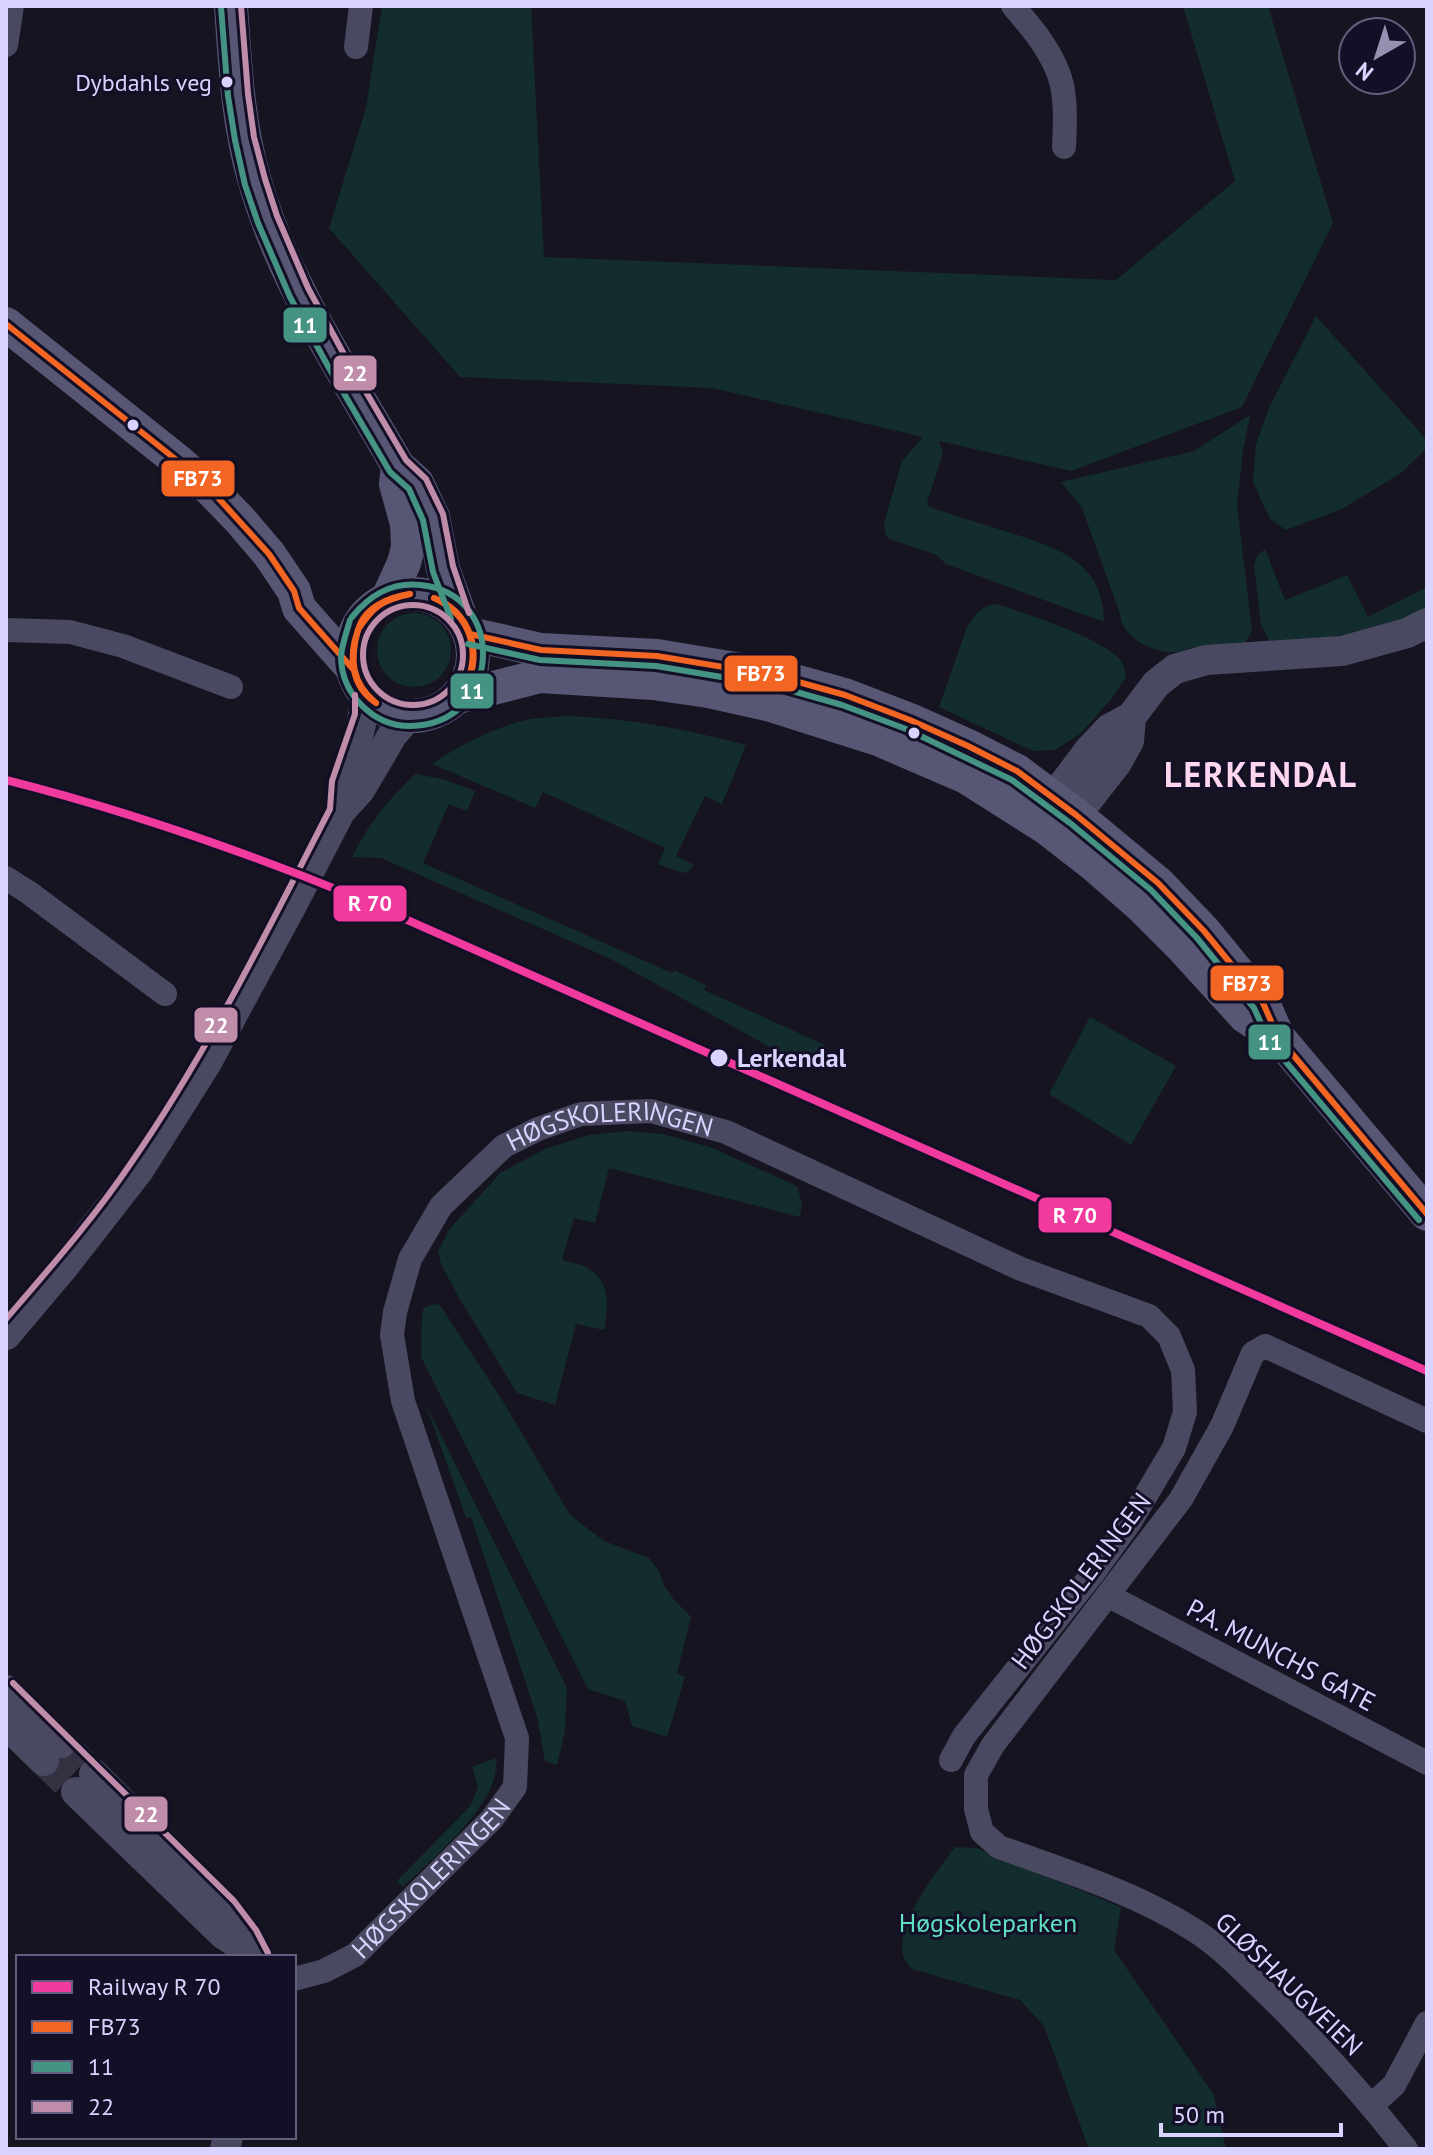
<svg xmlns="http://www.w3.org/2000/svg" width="1433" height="2155" viewBox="0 0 1433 2155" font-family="'PT Sans',sans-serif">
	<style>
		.green { fill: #132c2d }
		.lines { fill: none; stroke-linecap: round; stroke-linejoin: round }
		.tertiary-tunnel { stroke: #333142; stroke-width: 30; stroke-dasharray: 30 15; stroke-linecap: butt }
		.minor { stroke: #4a4962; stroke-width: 24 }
		.tertiary { stroke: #4a4962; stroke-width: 30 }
		.secondary { stroke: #575674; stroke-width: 34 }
		.bus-1-casing { stroke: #130f26; stroke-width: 12 }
		.bus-2-casing { stroke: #130f26; stroke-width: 12 }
		.bus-3-casing { stroke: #130f26; stroke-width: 12 }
		.bus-1 { stroke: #f26522; stroke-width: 6 }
		.bus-2 { stroke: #459483; stroke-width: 6 }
		.bus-3 { stroke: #bf8ca9; stroke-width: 6 }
		.rail-1-casing { stroke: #130f26; stroke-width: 14 }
		.rail-1 { stroke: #f13a9d; stroke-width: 8 }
		.bus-dot { fill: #d9d4ff; stroke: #130f26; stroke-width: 3 }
		.labels { text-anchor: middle; stroke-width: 6; stroke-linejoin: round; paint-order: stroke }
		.bus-label { font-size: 24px; fill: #d9d4ff; stroke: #130f26; text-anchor: end }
		.stop-label { font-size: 26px; font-weight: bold; fill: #d9d4ff; stroke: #130f26; text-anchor: start }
		.street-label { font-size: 26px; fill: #d9d4ff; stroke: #130f26 }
		.park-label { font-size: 26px; fill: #5fe0c0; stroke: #130f26 }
		.district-label { font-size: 34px; font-weight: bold; letter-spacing: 2px; fill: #ffd6f0; stroke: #130f26 }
		.line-badge { stroke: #130f26; stroke-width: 3 }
		.badge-label { font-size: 22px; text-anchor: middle; font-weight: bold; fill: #fff }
	</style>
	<rect width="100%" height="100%" fill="#161421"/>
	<!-- green -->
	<g class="green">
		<path d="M382 6H531L544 257 1116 280 1235 181 1183 6H1268L1333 223 1242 407 1071 471 939 441 943 453 927 503 930 507C956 516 982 524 1008 532 1057 548 1104 561 1104 622L946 564 937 555 890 539 886 535 884 523 902 461 923 437 712 388 460 377 329 228 366 108Z"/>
		<polygon points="1316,316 1427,440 1427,448 1401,473 1342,509 1286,530 1270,519 1253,482 1256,444 1269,408"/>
		<path d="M1250 415 1243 451 1237 504 1252 631 1245 643C1229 644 1211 645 1195 647 1189 648 1183 651 1177 652 1155 654 1121 638 1120 614L1082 508 1061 482 1194 451Z"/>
		<polygon points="1265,549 1285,600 1347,575 1368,617 1427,587 1427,607 1399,620 1338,636 1276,642 1269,640 1261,625 1254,565 1257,556"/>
		<path d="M993 604 1004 606C1030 616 1112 641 1123 664 1125 668 1125 673 1126 677L1113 697 1080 734 1055 750 1033 751 939 707 967 627C974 615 980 608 993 604Z"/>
		<circle cx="414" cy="650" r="37"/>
		<path d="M570 716C632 719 686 729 746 745L722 804 705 796 676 856 694 865 689 871 683 873 658 864 665 848 543 792 535 808 432 764C459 745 499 725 531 719 544 717 557 717 570 716Z"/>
		<path d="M415 774 443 779 475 791 467 811 449 804 423 863 672 973 674 970 706 985 704 990 827 1046 818 1068 777 1051 611 959 381 858 352 857C369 823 388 800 415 774Z"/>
		<polygon points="1090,1017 1176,1066 1131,1145 1049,1094"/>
		<path d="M628 1131 663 1134 710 1147 797 1186 802 1203 800 1217 609 1168 595 1223 574 1218 562 1260C568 1262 575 1263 581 1265 611 1277 609 1304 604 1330L576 1324 555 1405 517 1393 458 1296 441 1264 438 1252 449 1230 500 1173 545 1149 589 1135Z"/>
		<polygon points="433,1304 440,1305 504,1403 570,1515 604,1541 649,1558 659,1571 664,1585 674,1600 691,1617 677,1673 685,1677 667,1737 632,1726 625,1701 588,1689 421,1357 422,1313 424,1308"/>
		<polygon points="426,1405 567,1688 565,1731 557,1765 545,1761 537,1717 471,1517 466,1518"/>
		<path d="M496 1758C501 1804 434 1857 403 1887L397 1881 471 1805 478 1786 472 1767Z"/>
		<path d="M955 1847 977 1848 1121 1907 1114 1950 1214 2095 1226 2149H1089L1044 2026 1020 2000 912 1969C909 1965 906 1962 904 1958 892 1926 937 1872 955 1847Z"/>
	</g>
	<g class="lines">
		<!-- tertiary-tunnel -->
		<g class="tertiary-tunnel">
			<polyline points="61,1743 94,1774"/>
			<polyline points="44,1761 76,1792"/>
		</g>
		<!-- minor -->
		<g class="minor">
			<path d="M1013 6C1033 29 1055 55 1062 85 1066 105 1065 126 1064 147"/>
			<polyline points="6,45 12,6"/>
			<polyline points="356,47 361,6"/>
			<polyline points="6,630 70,632 123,646 231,687"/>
			<polyline points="6,878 28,892 165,994"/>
			<polyline points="1109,1596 1427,1763"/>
			<path id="s1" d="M294 1979 324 1971 355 1955 492 1819 515 1787 517 1738 403 1401 392 1335 395 1312 410 1259 441 1206 504 1146 538 1129 581 1114 651 1111 726 1132 1021 1269 1149 1316 1169 1336 1183 1370 1185 1412 1174 1448 1130 1522 1094 1572 964 1736 951 1760"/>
			<polyline points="1372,2105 1394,2085 1427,2023"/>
			<path d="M1406 2149C1361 2092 1312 2037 1259 1986 1239 1967 1218 1945 1194 1930 1134 1892 1065 1871 999 1847L982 1832 976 1809V1775L993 1745 1181 1499 1222 1426 1253 1353 1265 1346 1427 1421"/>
		</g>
		<!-- tertiary -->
		<g class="tertiary">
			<path d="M341 801C344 764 364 735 365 695"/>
			<polyline points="1049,822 1053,798 1090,749 1109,729 1131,717 1156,684 1175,669 1206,660 1342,651 1407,633 1427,623"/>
			<polyline points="1056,825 1076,815 1116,764 1129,741 1131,717"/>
			<polyline points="6,1335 65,1265 139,1170 206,1064 292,905 340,812 360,790 393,734 408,717"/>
			<polyline points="6,1690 61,1743"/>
			<polyline points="6,1724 44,1761"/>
			<polyline points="94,1774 227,1908 248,1935 259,1957"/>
			<polyline points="76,1792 223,1934 247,1950"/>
			<polyline points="225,2149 228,2137"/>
		</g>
		<!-- secondary -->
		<g class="secondary">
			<path d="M231 6C235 65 238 125 255 182 284 283 346 375 398 466L417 483 433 517 443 569 460 616"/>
			<polyline points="6,324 179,462 211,490 240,520 269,554 294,591 299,608 352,668"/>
			<circle cx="412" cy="655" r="61"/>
			<polyline points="388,598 404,563 408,547 407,524 396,484 398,466"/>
			<polyline points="470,634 541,650 657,656 777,676 845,695 910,720 968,746 1017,771 1076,815 1158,883 1204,931 1263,1003 1278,1037 1427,1214"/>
			<polyline points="458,697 540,676 653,683 708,691 771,705 878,739 966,777 1048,829 1093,864 1141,906 1183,948 1245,1016 1254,1022"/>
		</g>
		<defs>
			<g id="bus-1">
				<polyline points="6,324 179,462 211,490 269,554 294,591 299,608 352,668"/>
				<path d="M434 598C469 610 484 653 466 685"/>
				<path d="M434 598C470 615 481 649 466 685"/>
				<path d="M358 630C350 659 351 682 376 703"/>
				<path d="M358 630C348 656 351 687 376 703"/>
				<path d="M358 630C364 607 389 597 410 594"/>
				<path d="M358 630C373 606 383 600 410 594"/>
				<polyline points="470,634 541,650 657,656 777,676 845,695 910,720 968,746 1017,771 1076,815 1158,883 1204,931 1263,1003 1278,1037 1427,1214"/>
			</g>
			<g id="bus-2">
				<polyline points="221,7 228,96 235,140 245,185 258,223 290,297 329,368 390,472 409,489 423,520 433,572 451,619"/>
				<path d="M350 620C347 631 342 644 341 656 341 693 372 726 410 726 503 725 508 593 420 585 391 582 370 595 352 617"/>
				<polyline points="468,644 540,660 656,666 775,686 842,705 906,729 1012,780 1070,823 1151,890 1197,938 1254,1008 1270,1043 1419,1220"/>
			</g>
			<g id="bus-3">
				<polyline points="241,6 248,94 254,137 265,179 277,216 308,288 346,358 406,460 426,479 443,514 453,566 469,613"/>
				<circle cx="413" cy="655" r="50"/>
				<path d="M6 1319C49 1269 94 1218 131 1163 208 1052 268 929 330 809L332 781 355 714V695"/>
				<polyline points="13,1683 234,1901 256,1930 268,1953"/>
			</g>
		</defs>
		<!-- bus-1 casing -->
		<use href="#bus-1" class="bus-1-casing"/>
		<!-- bus-2 casing -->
		<use href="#bus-2" class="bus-2-casing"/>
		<!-- bus-3 casing -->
		<use href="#bus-3" class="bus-3-casing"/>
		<!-- bus-1 -->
		<use href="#bus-1" class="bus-1"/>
		<!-- bus-2 -->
		<use href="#bus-2" class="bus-2"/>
		<!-- bus-3 -->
		<use href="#bus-3" class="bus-3"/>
		<defs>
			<path id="rail-1" d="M6 780C125 810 240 850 353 896L1427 1371"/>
		</defs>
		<!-- rail-1 casing -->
		<use href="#rail-1" class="rail-1-casing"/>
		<!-- rail-1 -->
		<use href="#rail-1" class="rail-1"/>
	</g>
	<!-- markers -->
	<g class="bus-dot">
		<circle cx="227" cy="82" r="7"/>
		<circle cx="133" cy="425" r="7"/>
		<circle cx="914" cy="733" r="7"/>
		<circle cx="719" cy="1058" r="10"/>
	</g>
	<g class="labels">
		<!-- bus labels -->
		<g class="bus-label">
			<text x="212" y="91">Dybdahls veg</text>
		</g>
		<!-- stop labels -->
		<g class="stop-label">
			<text x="737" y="1067">Lerkendal</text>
		</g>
		<!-- street labels -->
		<g class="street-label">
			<text dy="9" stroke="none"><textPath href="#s1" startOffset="1108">HØGSKOLERINGEN</textPath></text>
			<text transform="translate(1081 1581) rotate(-53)" y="9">HØGSKOLERINGEN</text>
			<text transform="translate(1281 1655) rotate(28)" y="9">P.A. MUNCHS GATE</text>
			<text dy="9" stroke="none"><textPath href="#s1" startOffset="174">HØGSKOLERINGEN</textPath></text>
			<text transform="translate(1289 1984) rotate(44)" y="9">GLØSHAUGVEIEN</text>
		</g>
		<!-- park labels -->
		<g class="park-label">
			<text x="988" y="1932">Høgskoleparken</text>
		</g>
		<!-- district labels -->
		<g class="district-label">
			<text x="1261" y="787">LERKENDAL</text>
		</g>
	</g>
	<g class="line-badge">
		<rect x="282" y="306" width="46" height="38" rx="8" fill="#459483"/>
		<rect x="332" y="354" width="46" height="38" rx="8" fill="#bf8ca9"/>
		<rect x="160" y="459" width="76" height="39" rx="8" fill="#f26522"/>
		<rect x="723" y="654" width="76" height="39" rx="8" fill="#f26522"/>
		<rect x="449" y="672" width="46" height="38" rx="8" fill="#459483"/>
		<rect x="332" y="884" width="76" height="39" rx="8" fill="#f13a9d"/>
		<rect x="1209" y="964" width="76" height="38" rx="8" fill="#f26522"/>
		<rect x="193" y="1006" width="46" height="38" rx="8" fill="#bf8ca9"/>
		<rect x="1247" y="1023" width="45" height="38" rx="8" fill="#459483"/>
		<rect x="1037" y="1196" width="76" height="38" rx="8" fill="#f13a9d"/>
		<rect x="123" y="1795" width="46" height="38" rx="8" fill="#bf8ca9"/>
	</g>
	<g class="badge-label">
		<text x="305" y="333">11</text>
		<text x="355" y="381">22</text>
		<text x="198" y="486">FB73</text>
		<text x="761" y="681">FB73</text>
		<text x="472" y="699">11</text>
		<text x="370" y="911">R 70</text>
		<text x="1247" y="991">FB73</text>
		<text x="216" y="1033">22</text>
		<text x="1270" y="1050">11</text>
		<text x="1075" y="1223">R 70</text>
		<text x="146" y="1822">22</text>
	</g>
	<!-- border -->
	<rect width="1433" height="2155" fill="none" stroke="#d9d4ff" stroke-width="16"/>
	<!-- legend -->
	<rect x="16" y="1955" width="280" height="184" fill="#130f26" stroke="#625e7d" stroke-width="2"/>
	<rect x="32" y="1981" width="40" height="12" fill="#f13a9d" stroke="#625e7d" stroke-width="2"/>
	<text x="88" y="1995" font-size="24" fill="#d9d4ff">Railway R 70</text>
	<rect x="32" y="2021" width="40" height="12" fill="#f26522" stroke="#625e7d" stroke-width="2"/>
	<text x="88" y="2035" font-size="24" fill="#d9d4ff">FB73</text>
	<rect x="32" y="2061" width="40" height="12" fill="#459483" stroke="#625e7d" stroke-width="2"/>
	<text x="88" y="2075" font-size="24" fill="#d9d4ff">11</text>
	<rect x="32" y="2101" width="40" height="12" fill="#bf8ca9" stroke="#625e7d" stroke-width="2"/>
	<text x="88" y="2115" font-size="24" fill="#d9d4ff">22</text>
	<!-- north arrow -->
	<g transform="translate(1377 56) rotate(219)"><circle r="38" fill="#130f26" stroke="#625e7d" stroke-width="2"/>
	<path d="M0-6L14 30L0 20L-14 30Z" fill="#9591b1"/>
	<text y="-12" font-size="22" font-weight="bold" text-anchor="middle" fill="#d9d4ff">N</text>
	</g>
	<!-- scale -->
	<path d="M1161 2123v12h180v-12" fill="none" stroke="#d9d4ff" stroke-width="4"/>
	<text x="1173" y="2123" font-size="24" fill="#d9d4ff" stroke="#130f26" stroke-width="6" paint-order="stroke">50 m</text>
</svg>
